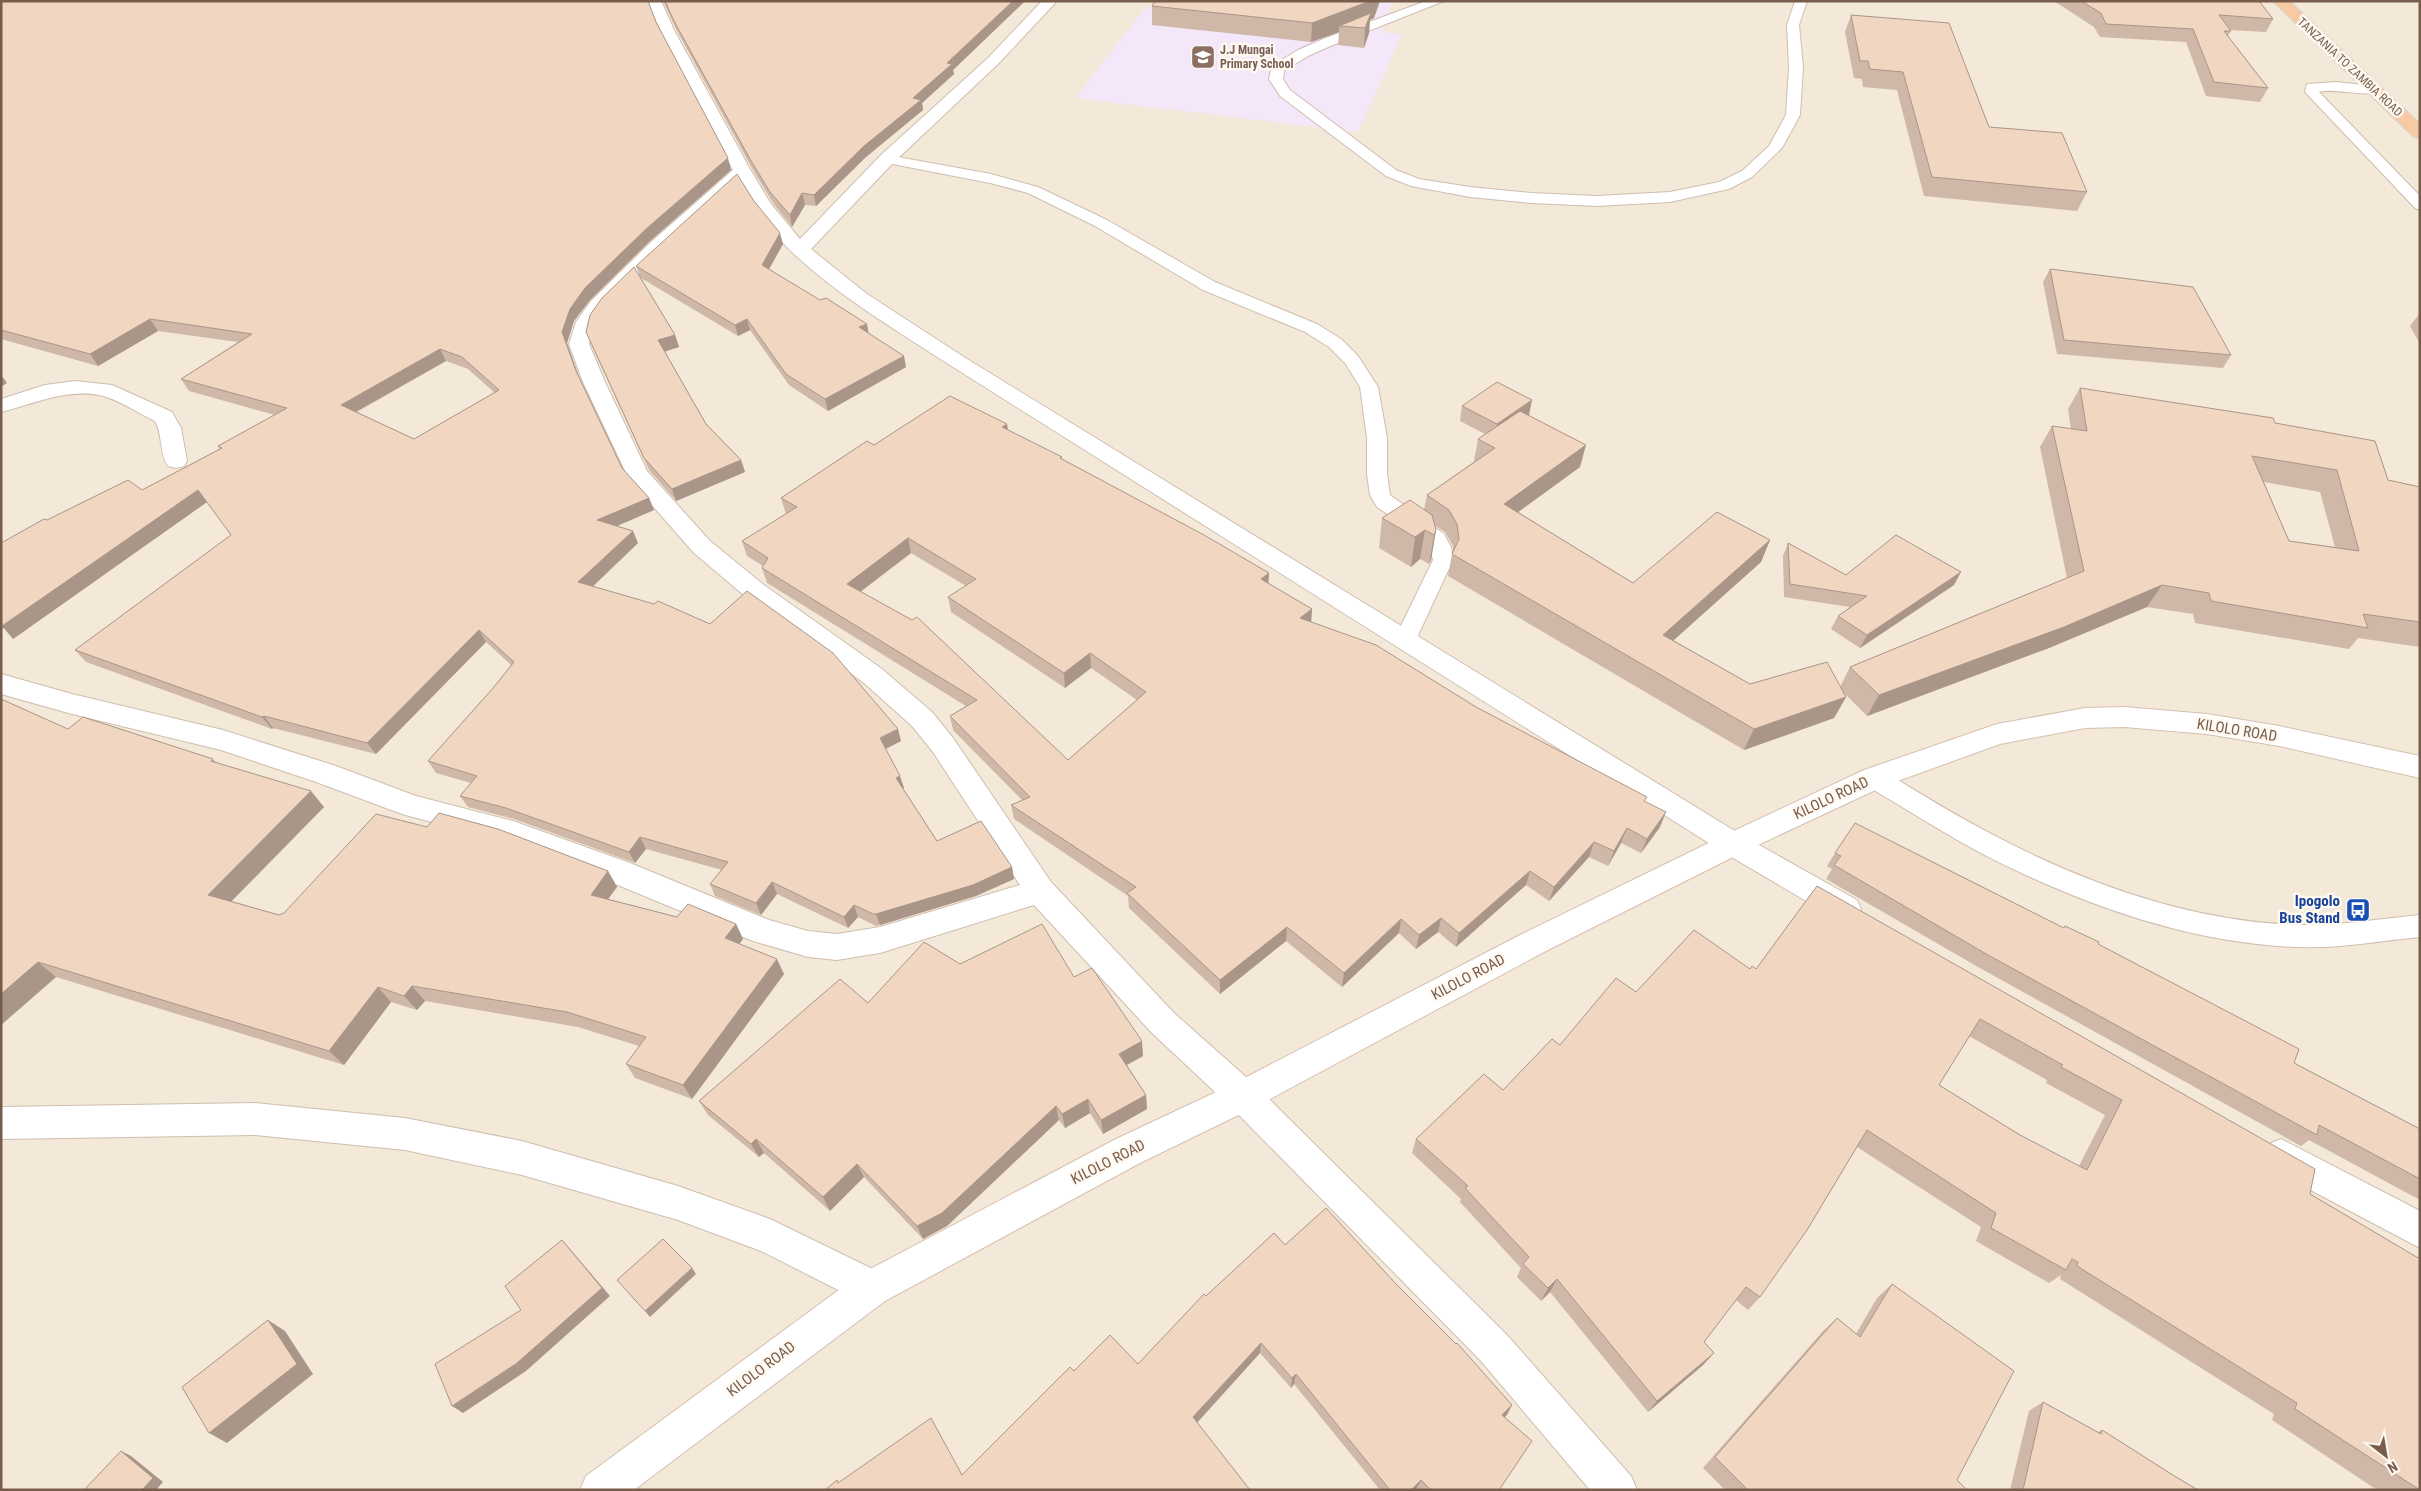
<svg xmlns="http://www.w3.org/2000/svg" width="2421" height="1491" viewBox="0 0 2421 1491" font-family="'Roboto Condensed',sans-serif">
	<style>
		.residential { fill: #f4e8d9 }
		.education { fill: #f3e7f9 }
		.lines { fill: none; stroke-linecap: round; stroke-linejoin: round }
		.service-casing { stroke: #cfbeaf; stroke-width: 2 }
		.minor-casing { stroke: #cfbeaf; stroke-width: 2 }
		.secondary-casing { stroke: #d5c0af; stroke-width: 2 }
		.trunk-casing { stroke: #d9d2cd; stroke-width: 2 }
		.service { fill: #fff; fill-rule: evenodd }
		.minor { fill: #fff; fill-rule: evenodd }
		.secondary { fill: #fff; fill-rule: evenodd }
		.trunk { fill: #f7caa4; fill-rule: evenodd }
		.wall { fill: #cfb8a7; fill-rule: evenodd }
		.shaded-wall { fill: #a99688 }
		.building { fill: #f1d6c2; stroke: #a99688; fill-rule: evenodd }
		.labels { text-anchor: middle; stroke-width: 5; stroke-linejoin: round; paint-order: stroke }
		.far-education-label { font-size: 12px; font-weight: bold; fill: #785e54; stroke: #fff9f1; text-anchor: start }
		.far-street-label { font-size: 12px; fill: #785d4d; stroke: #fff9f1 }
		.street-label { font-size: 15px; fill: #785d4d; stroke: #fff9f1 }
		.transit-label { font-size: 15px; font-weight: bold; fill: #164399; stroke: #fff9f1; text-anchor: end }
	</style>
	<rect width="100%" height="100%" fill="#fcf6eb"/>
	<!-- residential -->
	<rect class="residential" x="1" y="1" width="2419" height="1489"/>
	<!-- education -->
	<polygon class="education" points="1155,1 1392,1 1383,32 1402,35 1358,132 1075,98 1146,7 1151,7"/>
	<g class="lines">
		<defs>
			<g id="service">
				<polygon points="1426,1 1444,1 1333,45 1308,56 1284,71 1283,79 1290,90 1396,170 1419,179 1470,187 1532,193 1597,196 1670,192 1719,182 1742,171 1769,146 1786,115 1789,67 1787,25 1795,1 1807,1 1799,25 1803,67 1800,115 1782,148 1752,177 1729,189 1670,202 1597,206 1532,203 1470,197 1411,186 1386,176 1280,96 1269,79 1272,66 1298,50 1323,39"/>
				<path d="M2336 82 2372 86 2379 90C2371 99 2332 87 2319 92L2420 196V210L2415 208 2305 92 2307 84Z"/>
				<polygon points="887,155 991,174 1038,187 1107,220 1215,282 1317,324 1341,339 1358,356 1378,387 1387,438 1387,474 1390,495 1444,534 1451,547 1453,560 1413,646 1405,648 1397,646 1394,640 1433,560 1429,543 1377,507 1370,495 1367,474 1367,438 1360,387 1345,363 1329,347 1305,332 1203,290 1095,226 1028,193 990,183 882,162 880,159 882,156"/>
				<path d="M1874 769 1883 771C1921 794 1958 817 1997 837 2089 885 2192 921 2296 925 2337 926 2379 919 2420 915V937C2379 941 2337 949 2296 947 2186 943 2075 902 1979 852 1940 831 1903 807 1865 785L1862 778 1865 771Z"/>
			</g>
			<g id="minor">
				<path d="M647 1H661L675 32 751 171 771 204 800 239 881 155 988 58 1042 1H1057L998 64 893 163 811 249 867 294 967 359 1743 836 1857 900 1861 909 1857 918 1846 922 1835 918 1723 852 953 367C899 332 843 299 795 255 773 235 755 207 740 182L665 250 605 309 593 326 589 344 605 382 647 471 710 541 764 585 882 669 932 712 953 738 1051 882 1174 1013 1255 1085 1507 1335 1631 1476 1637 1490H1590L1481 1361 1231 1107 1152 1033 1034 905 880 953 837 960 808 957 753 941 608 881 509 843 402 814 316 782 221 750 72 714 1 694V674L72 694 223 730 336 766 416 796 513 821 630 863 769 920 808 931 837 934 880 927 1020 885 933 752 912 726 864 683 746 597 694 553 629 479 583 382 569 344 576 322 591 301 651 242 733 170 661 32Z"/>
				<path d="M75 381 112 385 172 412 181 428 187 461 184 466 176 468 168 466C159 453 163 435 155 421 140 414 116 398 99 395 64 389 34 404 1 412V399L45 385Z"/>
				<polygon points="255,1103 405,1118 522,1141 678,1186 770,1219 885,1275 891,1288 885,1301 872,1307 761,1251 678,1220 522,1175 405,1150 255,1135 1,1139 1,1107"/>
				<polygon points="2281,1139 2420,1211 2420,1248 2269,1168 2264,1156 2269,1144"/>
			</g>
			<polygon id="secondary" points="2124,707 2207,714 2279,726 2420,756 2420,778 2279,746 2207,734 2124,727 2085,728 2000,744 1884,786 1743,852 1544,952 1255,1107 1140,1163 885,1301 634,1490 580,1490 586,1476 859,1275 1116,1139 1231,1085 1522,934 1723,836 1864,770 1997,724 2085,708"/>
			<polygon id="trunk" points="2273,1 2289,1 2420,124 2420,138 2414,137"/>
		</defs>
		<!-- service casing -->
		<use href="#service" class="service-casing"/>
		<!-- minor casing -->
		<use href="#minor" class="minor-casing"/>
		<!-- secondary casing -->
		<use href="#secondary" class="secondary-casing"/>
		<!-- trunk casing -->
		<use href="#trunk" class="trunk-casing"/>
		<!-- service -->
		<use href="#service" class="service"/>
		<!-- minor -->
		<use href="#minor" class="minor"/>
		<!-- secondary -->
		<use href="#secondary" class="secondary"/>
		<!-- trunk -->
		<use href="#trunk" class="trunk"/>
	</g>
	<!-- wall -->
	<g class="wall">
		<path d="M1 1 656 22 731 170 650 241 590 300 574 321 567 343 579 376 622 468 649 498 654 510 617 526 638 543 592 586 901 741 886 749 904 788H903L937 841 1012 867 1014 879 976 896 880 925 876 926 858 917 848 928 777 894 761 915 715 896 710 884 722 870 646 849 635 863 514 819 468 807 460 796 471 783 436 773 428 761 494 687 511 665 486 642 376 754 273 728 272 729 86 662 75 650 231 535 207 502 13 639 4 628 1 629V543L47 520 142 490 220 449 218 446 275 415 189 391 181 379 238 342 158 331 98 366 1 339ZM446 361 468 369 495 393 414 439 357 412Z"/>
		<polygon points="663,1 1025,1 953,70 954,74 922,103 923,110 866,157 816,206 805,205 792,227 773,203 753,170 677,31"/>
		<polygon points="1155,1 1380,1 1374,18 1370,20 1369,33 1364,48 1338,45 1339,32 1311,42 1152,25 1152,6"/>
		<polygon points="2054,1 2259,1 2273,19 2266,32 2230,30 2231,31 2228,36 2268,88 2260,102 2206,96 2186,42 2100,37 2094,27"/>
		<polygon points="1851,15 1989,127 2087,192 2077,211 1924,196 1897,90 1863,87 1862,79 1854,78 1845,32"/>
		<polygon points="754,201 783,244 769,269 869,334 906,367 828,411 789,385 750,330 738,336 641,278 675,335 679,347 665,352 706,424 741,460 745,472 676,501 649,470 591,344 586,332 639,274 636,266"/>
		<polygon points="2050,269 2231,355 2223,368 2057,354 2043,282"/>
		<polygon points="2420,313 2420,344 2410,326"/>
		<path d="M2080 388 2275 423 2388 480 2420 487V647L2358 638 2349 649 2195 623 2193 614 2147 607 2049 648 1867 716 1844 693 1846 697 1834 718 1744 750 1448 576 1452 554 1453 550V546L1445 532 1434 525 1436 530 1431 560 1429 564 1420 559 1411 567 1379 548 1382 518 1424 510 1427 495 1475 461H1474L1478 439 1485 434 1460 421 1462 406 1529 415 1580 467 1518 512 1633 583 1770 540 1761 562 1673 640 1750 684 1840 687 1850 667 2067 578 2040 447 2052 426 2071 429 2068 409ZM2264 482 2320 492 2335 547 2289 541Z"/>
		<path d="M1007 424 1008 430 1062 459 1269 573 1268 583 1312 609 1311 622 1476 707 1645 801 1660 827 1641 853 1621 843 1608 866 1589 857 1549 901 1526 885 1456 947 1438 932 1416 949 1399 933 1342 987 1286 941 1220 994 1129 908 1128 896 1014 819 1011 805 1022 800 953 730 950 716 966 706 767 583 762 568 763 566 747 556 742 541 786 514 781 498 874 445ZM911 553 966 586 948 597 951 612 1065 688 1091 668 1137 700 1068 760 861 591Z"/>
		<polygon points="1788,543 1846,575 1954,585 1860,648 1831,629 1838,616 1850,607 1784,597 1783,556"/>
		<polygon points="68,729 213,759 216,762 324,807 231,901 279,915 608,871 617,887 608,899 677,917 736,924 743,939 739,944 784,974 692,1099 635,1078 626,1064 639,1046 578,1027 425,1001 417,1010 391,1002 344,1065 56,977 1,1025"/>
		<polygon points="1835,853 2063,928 2065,926 2098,944 2294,1063 2420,1129 2420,1200 2309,1140 2301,1146 1978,967 1826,879 1832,869 1827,866"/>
		<path d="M1817 886 2310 1194 2420 1490H2377L2272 1420 2274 1414 2060 1279 2061 1275 2049 1283 1976 1241 1981 1227 1857 1147 1760 1297 1748 1310 1736 1300 1704 1342 1714 1353 1703 1365 1648 1412 1550 1292 1541 1301 1517 1277 1521 1268 1460 1202 1461 1199 1412 1153 1416 1139 1503 1090 1560 1045 1636 992 1756 969ZM1969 1036 2047 1080 2046 1083 2105 1115 2079 1166 2020 1135 1939 1085Z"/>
		<polygon points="960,964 1074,977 1143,1056 1127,1065 1146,1095 1147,1109 1103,1134 1090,1113 1065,1128 1059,1120 947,1226 923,1239 864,1177 830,1211 764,1153 759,1157 708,1115 699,1101 868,1003"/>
		<polygon points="1285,1245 1397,1285 1512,1405 1505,1417 1499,1490 1418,1490 1417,1488 1415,1490 1380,1490 1294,1384 1291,1388 1260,1353 1197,1423 1250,1490 825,1490 837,1480 839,1483 962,1475 1074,1371 1138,1364 1206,1296"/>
		<polygon points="1892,1284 1957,1480 1967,1490 1725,1490 1703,1468 1823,1331 1837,1318 1856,1334 1877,1298"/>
		<polygon points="2043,1402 2098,1432 2102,1430 2176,1477 2198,1490 2010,1490 2029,1411"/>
	</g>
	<!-- shaded-wall -->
	<g class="shaded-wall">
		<polygon points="1013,1 1025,1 953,70 954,74 922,103 923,110 866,157 816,206 814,195 913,98 947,63"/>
		<polygon points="1370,1 1380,1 1374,18 1370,20 1369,33 1364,48 1365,28 1339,26 1339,32 1311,42 1312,23"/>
		<polygon points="728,158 731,170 650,241 590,300 574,321 567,343 581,383 562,332 570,309 585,288 646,229"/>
		<polygon points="802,193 805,205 792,227 790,215"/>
		<polygon points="780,233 783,244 765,276 762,265"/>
		<polygon points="150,319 158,331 98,366 90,354"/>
		<polygon points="747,319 750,330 738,336 735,325"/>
		<polygon points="867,324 869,335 859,327"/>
		<polygon points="675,335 679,347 662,352 658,340"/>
		<polygon points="440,349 446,361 348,416 341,405"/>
		<polygon points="904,356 906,367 828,411 825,399"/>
		<polygon points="1,375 7,383 1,387"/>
		<polygon points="1532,400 1529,415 1494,439 1497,424"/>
		<polygon points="1007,424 1009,439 1002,427"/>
		<polygon points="1586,445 1580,467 1499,526 1504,504"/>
		<polygon points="741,460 745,472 676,501 672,489"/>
		<polygon points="198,490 207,502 13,639 4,628 1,629 1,621"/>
		<polygon points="649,498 654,510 603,532 597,520"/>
		<polygon points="1425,530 1420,559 1411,567 1415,537"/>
		<polygon points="1436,530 1431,560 1429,564 1434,535"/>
		<polygon points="633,531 638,543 584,595 578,582"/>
		<polygon points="908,538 911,553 851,599 847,584"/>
		<polygon points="1770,540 1761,562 1655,657 1663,635"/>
		<polygon points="1961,572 1954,585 1860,648 1867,635"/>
		<polygon points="1269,573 1268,588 1261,579"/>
		<polygon points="2162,585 2147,607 2049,648 1867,716 1879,695"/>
		<polygon points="1312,609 1311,624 1300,618"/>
		<polygon points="479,630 486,642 376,754 367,743"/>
		<polygon points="1090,653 1091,668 1065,688 1064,673"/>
		<polygon points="1846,697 1834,718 1744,750 1754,729"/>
		<polygon points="264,716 273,728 272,729 262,717"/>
		<polygon points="898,729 901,741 883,750 880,738"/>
		<polygon points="900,776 904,788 899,789 896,778"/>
		<polygon points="311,791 324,807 223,910 208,895"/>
		<polygon points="1666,812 1660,827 1641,853 1647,839"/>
		<polygon points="1627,828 1621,843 1608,866 1614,851"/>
		<polygon points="640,837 646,849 635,863 629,852"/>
		<polygon points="1594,842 1589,857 1549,901 1554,887"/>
		<polygon points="1012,867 1014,879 976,896 880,925 876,914"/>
		<polygon points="608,871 617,887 600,910 591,895"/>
		<polygon points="1530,871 1526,885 1456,947 1459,933"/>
		<polygon points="772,882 777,894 761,915 756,903"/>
		<polygon points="854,905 858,917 848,928 844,917"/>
		<polygon points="1441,918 1438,932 1416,949 1419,935"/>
		<polygon points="1401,919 1399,933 1342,987 1344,973"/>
		<polygon points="736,924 743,939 733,953 725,938"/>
		<polygon points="1287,927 1286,941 1220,994 1220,980"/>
		<polygon points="777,959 784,974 692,1099 683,1085"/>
		<polygon points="38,962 56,977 1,1025 1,994"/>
		<polygon points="412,986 425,1001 417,1010 404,996"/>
		<polygon points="378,987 391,1002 344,1065 329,1051"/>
		<polygon points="1142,1041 1143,1056 1121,1068 1119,1054"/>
		<polygon points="1146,1095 1147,1109 1103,1134 1101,1120"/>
		<polygon points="1088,1099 1090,1113 1065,1128 1062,1114"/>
		<polygon points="1056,1106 1059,1120 947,1226 923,1239 917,1226"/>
		<polygon points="756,1139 764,1153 759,1157 751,1144"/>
		<polygon points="857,1164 864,1177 830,1211 823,1197"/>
		<polygon points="562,1240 570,1249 610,1296 526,1371 463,1413 452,1406 517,1363"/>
		<polygon points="692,1268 696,1274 650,1317 645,1311"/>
		<polygon points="1557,1279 1550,1292 1541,1301 1548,1288"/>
		<polygon points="268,1320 285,1331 313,1374 227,1443 209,1433"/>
		<polygon points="1261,1343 1260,1353 1193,1427 1193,1417"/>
		<polygon points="1714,1353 1703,1365 1648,1412 1657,1401"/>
		<polygon points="1296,1374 1294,1384 1291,1388 1292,1378"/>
		<polygon points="1512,1405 1507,1415 1497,1424 1502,1415"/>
		<polygon points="121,1451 131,1456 163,1482 156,1490 142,1490"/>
		<polygon points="1421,1480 1417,1488 1415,1490 1411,1490"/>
	</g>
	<!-- building -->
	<g class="building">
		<path d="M1 1H648L656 22 728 158 646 229 585 288 570 309 562 332 576 371 622 468 649 498 597 520 633 531 578 582 654 604 658 601 710 624 747 591 833 653 898 729 880 738 900 776 896 778 937 841 981 821 1012 867 973 885 876 914H873L854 905 844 917 772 882 756 903 710 884 728 862 640 837 629 852 506 808 460 796 477 776 428 761 494 687 514 662 479 630 367 743 264 716 262 717 75 650 231 535 198 490 2 626 1 625V543L44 519 47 520 128 480 142 490 222 448 218 446 287 408 181 379 252 334 150 319 90 354 1 330ZM440 349 462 357 499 390 414 439 341 405Z"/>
		<polygon points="665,1 1013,1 947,63 952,64 913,98 921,100 864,146 814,195 802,193 790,215 770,192 750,159 674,21"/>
		<polygon points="1155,1 1370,1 1312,23 1152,6"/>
		<polygon points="2081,1 2259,1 2273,19 2219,15 2231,31 2224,31 2268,88 2214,82 2193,29 2106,24 2101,13"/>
		<polygon points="1371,13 1365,28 1339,26"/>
		<polygon points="1851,15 1949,23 1989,127 2062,133 2087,192 1932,177 1903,72 1870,69 1868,61 1860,61"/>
		<polygon points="737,174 754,201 780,233 762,265 820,300 826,298 867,324 859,327 904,356 825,399 786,374 747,319 735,325 636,266"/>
		<polygon points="634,267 675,335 658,340 706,424 741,460 672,489 644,458 586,332 590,315 602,298"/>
		<polygon points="2050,269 2193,287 2231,355 2064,340"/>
		<polygon points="1497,382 1532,400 1497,424 1462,406"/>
		<path d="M2080 388 2273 418 2275 423 2375 441 2388 480 2420 487V622L2363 614 2368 628 2211 601 2209 593 2162 585 2064 627 1879 695 1850 667 2084 571 2052 426 2087 431ZM2252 456 2337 470 2359 551 2289 541Z"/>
		<path d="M950 396 1007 424 1002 427 1062 457 1060 458 1204 535 1269 573 1261 579 1312 609 1300 618 1376 645 1476 707 1647 797 1644 801 1666 812 1647 839 1627 828 1614 851 1594 842 1554 887 1530 871 1459 933 1441 918 1419 935 1401 919 1344 973 1287 927 1220 980 1127 893 1136 887 1011 805 1030 797 950 716 977 700 762 568 768 558 742 541 797 507 781 498 867 441 874 445ZM908 538 976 579 948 597 1064 673 1090 653 1146 692 1068 760 917 617 912 620 847 584Z"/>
		<polygon points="1520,411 1586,445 1504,504 1633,583 1717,512 1770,540 1663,635 1750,684 1827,662 1846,697 1754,729 1452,554 1459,539 1457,524 1449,510 1427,495 1495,448 1478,439"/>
		<polygon points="1410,500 1432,515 1436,530 1434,535 1425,530 1415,537 1382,518"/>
		<polygon points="1896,535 1961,572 1867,635 1838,616 1867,596 1790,584 1788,543 1846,575"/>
		<polygon points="1,699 68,729 83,717 213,759 211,761 311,791 208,895 279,915 284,913 376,814 427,827 439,813 498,829 608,871 591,895 677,917 688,904 736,924 725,938 777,959 683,1085 626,1064 646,1037 567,1012 412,986 404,996 378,987 329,1051 38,962 1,994"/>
		<polygon points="1855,823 2064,928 2065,926 2099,942 2098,944 2299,1049 2294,1063 2420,1129 2420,1179 2319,1125 2317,1135 1988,955 1834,865 1841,856 1835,853"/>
		<path d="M1817 886 2315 1169 2310 1194 2420 1259V1490L2295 1409 2297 1403 2077 1266 2078 1262 2072 1259 2066 1270 1991 1228 1996 1213 1867 1130 1807 1230 1760 1297 1746 1287 1704 1342 1714 1353 1657 1401 1557 1279 1548 1288 1523 1264 1529 1257 1465 1188 1468 1186 1416 1139 1484 1074 1503 1090 1552 1039 1560 1045 1616 978 1636 992 1694 930 1750 969 1752 966 1756 969ZM1980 1019 2063 1065 2061 1067 2122 1100 2087 1170 2020 1135 1939 1085Z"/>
		<polygon points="1042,924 1074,977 1092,968 1142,1041 1119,1054 1146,1095 1101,1120 1088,1099 1062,1114 1056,1106 942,1213 917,1226 857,1164 823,1197 756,1139 751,1144 699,1101 840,979 868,1003 924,942 960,964"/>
		<polygon points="1326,1208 1397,1285 1456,1344 1457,1343 1512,1405 1502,1415 1532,1441 1499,1490 1431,1490 1421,1480 1411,1490 1390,1490 1296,1374 1292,1378 1261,1343 1193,1417 1250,1490 825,1490 837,1480 838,1483 931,1418 962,1475 1070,1367 1074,1371 1110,1335 1138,1364 1204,1294 1206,1296 1274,1233 1285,1245"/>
		<polygon points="663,1239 692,1268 645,1311 617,1280"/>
		<polygon points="562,1240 602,1288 517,1363 452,1406 435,1364 521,1310 505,1286"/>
		<polygon points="1892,1284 2014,1371 1957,1480 1967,1490 1748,1490 1715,1457 1837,1318 1860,1337"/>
		<polygon points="268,1320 297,1364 209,1433 182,1387"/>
		<polygon points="2043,1402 2101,1434 2102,1430 2176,1477 2198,1490 2023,1490"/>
		<polygon points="121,1451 153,1478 142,1490 84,1490"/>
	</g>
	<!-- icons -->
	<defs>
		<symbol id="school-square" viewBox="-11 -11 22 22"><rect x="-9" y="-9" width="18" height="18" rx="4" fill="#8d6e63" stroke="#fff9f1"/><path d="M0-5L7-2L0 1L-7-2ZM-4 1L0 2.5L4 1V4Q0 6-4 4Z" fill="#fff"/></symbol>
		<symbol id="bus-square" viewBox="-11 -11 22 22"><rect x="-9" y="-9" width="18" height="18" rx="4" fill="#1a4fb4" stroke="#fff9f1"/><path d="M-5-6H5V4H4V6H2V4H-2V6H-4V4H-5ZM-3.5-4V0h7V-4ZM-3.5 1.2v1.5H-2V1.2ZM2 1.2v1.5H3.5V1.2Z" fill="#fff"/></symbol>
	</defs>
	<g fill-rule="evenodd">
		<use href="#school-square" x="1189" y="43" width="28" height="28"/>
		<use href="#bus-square" x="2344" y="896" width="28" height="28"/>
	</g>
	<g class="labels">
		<!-- far-education labels -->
		<g class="far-education-label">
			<text x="1220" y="54">J.J Mungai<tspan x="1220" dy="14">Primary School</tspan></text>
		</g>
		<!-- far-street labels -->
		<g class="far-street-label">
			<text transform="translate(2350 67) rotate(43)" y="4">TANZANIA TO ZAMBIA ROAD</text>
		</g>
		<!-- street labels -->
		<g class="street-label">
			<text transform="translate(2237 730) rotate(9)" y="5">KILOLO ROAD</text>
			<text transform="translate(1831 798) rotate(-25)" y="5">KILOLO ROAD</text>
			<text transform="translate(1468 977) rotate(-28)" y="5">KILOLO ROAD</text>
			<text transform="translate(1108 1162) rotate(-27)" y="5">KILOLO ROAD</text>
			<text transform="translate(761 1369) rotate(-37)" y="5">KILOLO ROAD</text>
		</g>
		<!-- transit labels -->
		<g class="transit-label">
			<text x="2340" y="906">Ipogolo<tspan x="2340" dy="17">Bus Stand</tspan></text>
		</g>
	</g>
	<!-- border -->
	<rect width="2421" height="1491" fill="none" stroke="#785d4d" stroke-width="5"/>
	<!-- north arrow -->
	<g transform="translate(2386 1456) rotate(149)" stroke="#fff9f1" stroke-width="4" paint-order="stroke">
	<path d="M0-4L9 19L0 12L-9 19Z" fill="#785d4d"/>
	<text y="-8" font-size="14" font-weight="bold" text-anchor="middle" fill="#785d4d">N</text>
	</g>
</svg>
